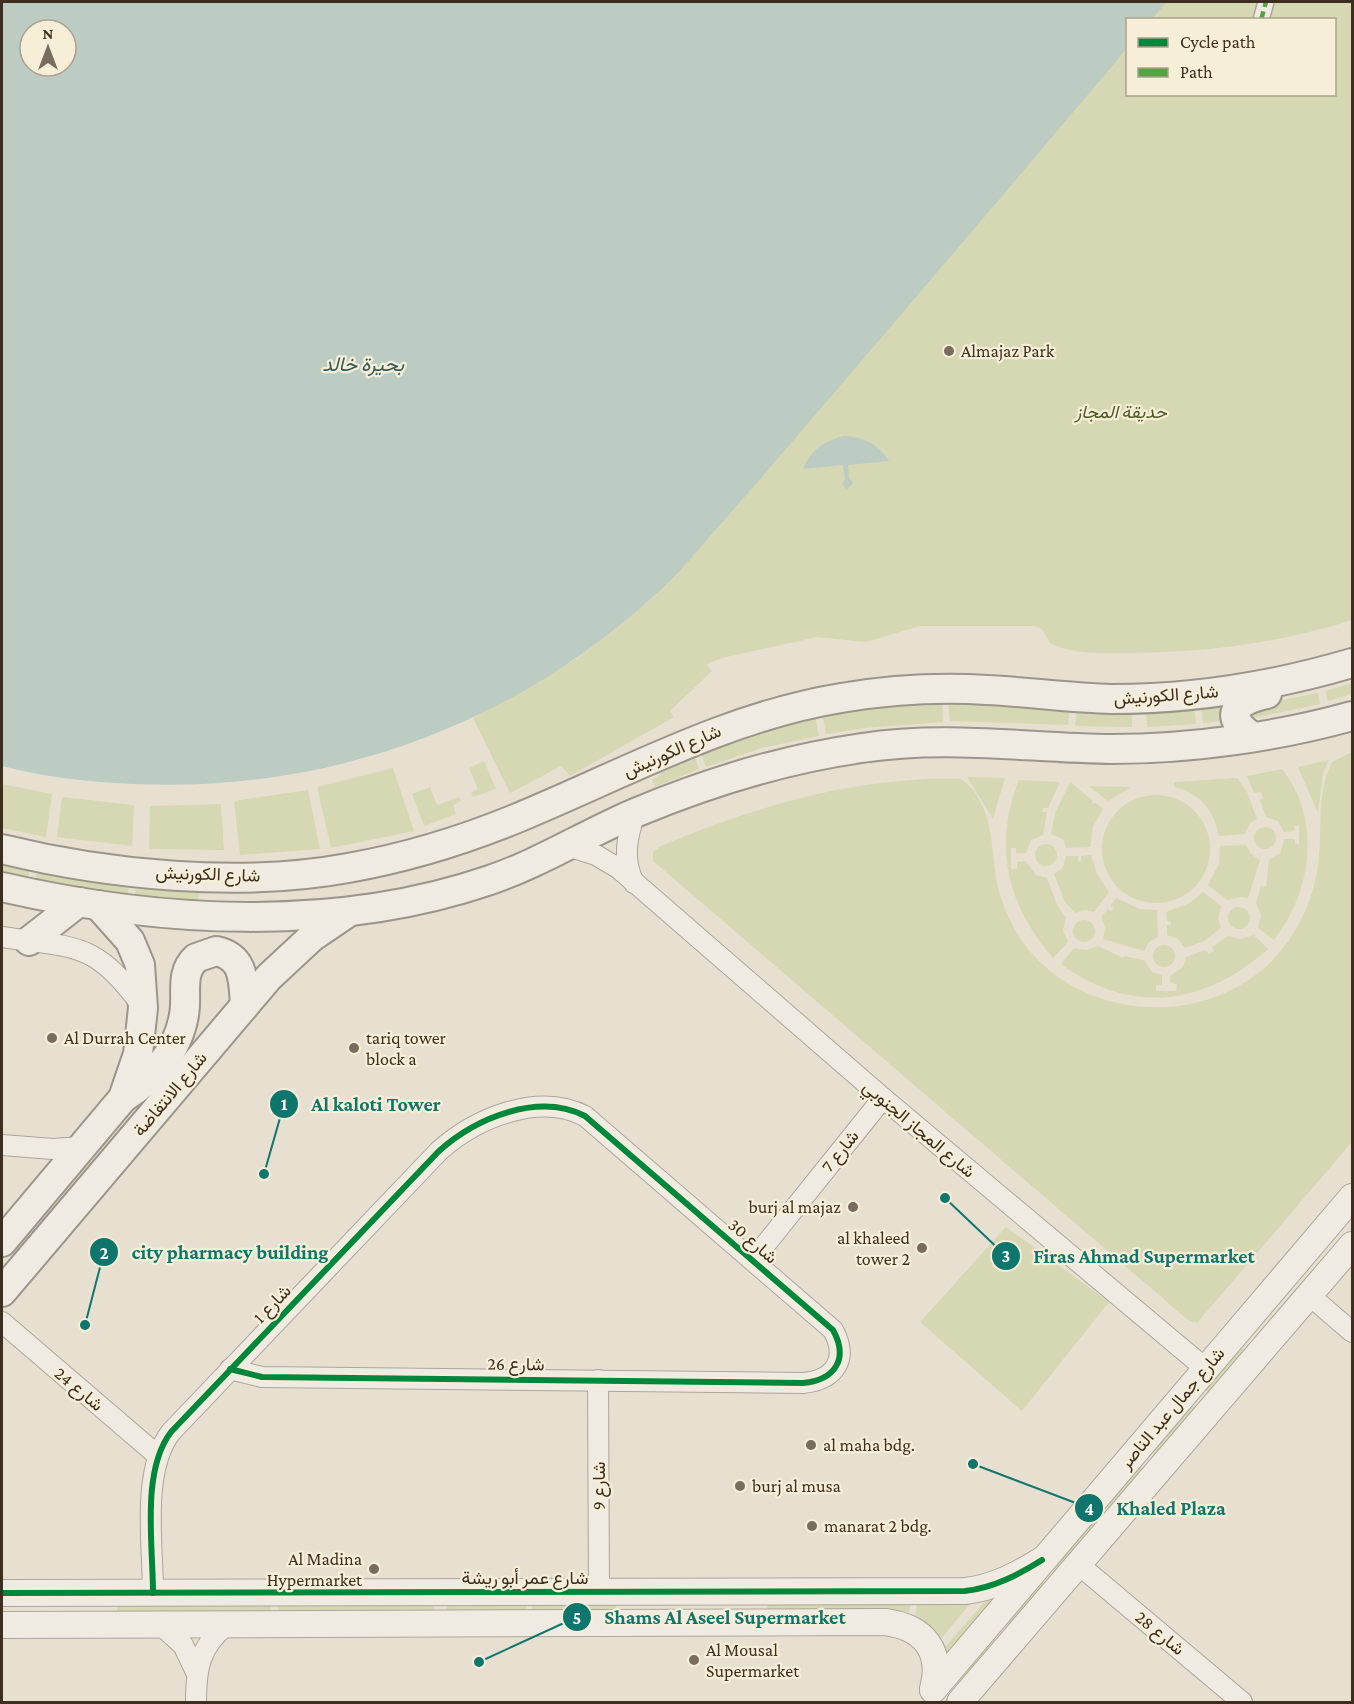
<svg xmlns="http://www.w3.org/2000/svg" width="1354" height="1704" viewBox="0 0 1354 1704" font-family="'Crimson Pro',Vazirmatn,serif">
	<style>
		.green { fill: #d6d7b3 }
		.water { fill: #bcccc2; fill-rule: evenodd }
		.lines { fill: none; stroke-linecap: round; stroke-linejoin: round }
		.pedestrian-casing { stroke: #ada599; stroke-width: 18 }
		.minor-casing { stroke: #ada599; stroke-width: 22 }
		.tertiary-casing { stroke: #ada599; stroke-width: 28 }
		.secondary-casing { stroke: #9c958a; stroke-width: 32 }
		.pedestrian { stroke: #efebe3; stroke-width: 15 }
		.minor { stroke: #efebe3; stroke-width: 20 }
		.tertiary { stroke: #efebe3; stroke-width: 26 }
		.secondary { stroke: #efebe3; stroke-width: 28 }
		.quiet { stroke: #54a441; stroke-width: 4.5; stroke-dasharray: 9 4.5; stroke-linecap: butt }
		.cycleway-casing { stroke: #f7eed8; stroke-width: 10 }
		.cycleway { stroke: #00873e; stroke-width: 6 }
		.poi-dot { fill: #786c5e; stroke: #f7eed8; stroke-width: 2 }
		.labels { text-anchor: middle; stroke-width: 4.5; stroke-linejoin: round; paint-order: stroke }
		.poi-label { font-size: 18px; fill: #3d2e20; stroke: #f7eed8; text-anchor: start }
		.park-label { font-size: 18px; font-style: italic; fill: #4d5a26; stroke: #f7eed8 }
		.street-label { font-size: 18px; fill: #3d2e20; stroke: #f7eed8 }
		.water-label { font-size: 20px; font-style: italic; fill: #2f5d5a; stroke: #f7eed8 }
		.leader { fill: none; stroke: #0f766e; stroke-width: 2 }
		.callout-dot { fill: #0f766e; stroke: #f7eed8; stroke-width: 2 }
		.mark-label { font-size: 18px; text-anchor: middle; font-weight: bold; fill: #fff }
		.callout-label { font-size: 20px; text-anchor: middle; font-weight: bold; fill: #0f766e; stroke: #f7eed8; stroke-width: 4.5; stroke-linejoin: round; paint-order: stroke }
	</style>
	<rect width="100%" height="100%" fill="#e7e0d1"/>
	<!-- green -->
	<g class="green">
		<path d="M1167 2H1352V620C1277 644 1200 653 1122 653 1099 653 1069 654 1050 643L1042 629 1034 626H920L866 642 817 637 722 658 707 664 712 671 670 711 674 717 570 776 561 766 510 793 473 718 573 661 613 631 656 595 737 506 1127 48 1128 94H1334V20L1152 19Z"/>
		<polygon points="1352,683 1352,694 1328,701 1325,691"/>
		<polygon points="1318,693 1320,704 1250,719 1248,707"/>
		<polygon points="948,700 1070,705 1068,725 950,721"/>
		<polygon points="942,701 943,722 865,728 826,734 822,713 861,707"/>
		<polygon points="1224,701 1223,721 1203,723 1200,704"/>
		<polygon points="1194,705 1196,724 1147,727 1146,708"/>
		<polygon points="1077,706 1132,708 1132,727 1075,726"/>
		<polygon points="815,715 819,736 762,748 706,767 700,751"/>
		<path d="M1352 752V1142L1197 1323 1188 1320 653 861V852L661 846C738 814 817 788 901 781 921 779 941 777 961 779 996 804 990 851 998 888 1004 910 1014 931 1028 949 1097 1033 1241 1026 1296 929 1309 907 1317 882 1319 856 1322 824 1317 791 1332 762Z"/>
		<polygon points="694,754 699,769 655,787 652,780 660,775 659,773"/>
		<polygon points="1329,760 1323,773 1318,813 1298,767"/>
		<polygon points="484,761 496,789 473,797 471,793 478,789 469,768"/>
		<polygon points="393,768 414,831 331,848 317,787"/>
		<path d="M1282 769C1322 819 1312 892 1274 940L1258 928 1261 915 1256 903 1261 886 1266 887 1269 860 1280 853 1284 839H1295V844H1299V826H1294L1295 831 1284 832 1278 821 1266 817 1260 800 1263 798 1261 792 1254 793 1247 776Z"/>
		<polygon points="967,777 1005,778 993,819"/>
		<path d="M1237 778 1247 792 1257 819 1250 823 1245 834 1219 836C1214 810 1200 793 1174 787V782Z"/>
		<path d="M1019 780 1060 782 1048 808H1043L1042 812H1047L1043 835 1031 840 1026 853H1016V848H1011V869H1017V862L1026 861 1036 875 1047 878 1057 905 1066 918 1063 930 1068 942 1053 958C1007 905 993 846 1019 780Z"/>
		<polygon points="1070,782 1093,801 1091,804 1096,803 1103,809 1093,827 1090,847 1066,848 1063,839 1051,834 1055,813"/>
		<polygon points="2,784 52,794 46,837 2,828"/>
		<polygon points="1089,786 1131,787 1108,801"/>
		<polygon points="430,787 437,805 459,797 461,801 453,805 456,814 424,826 412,794"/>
		<polygon points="308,790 320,849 240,855 234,801"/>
		<circle cx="1156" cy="849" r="54"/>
		<polygon points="62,797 134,805 132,846 57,837"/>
		<polygon points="221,804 224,850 149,849 150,806"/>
		<circle cx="1265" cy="838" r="11"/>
		<circle cx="1046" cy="855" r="11"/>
		<polygon points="1246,845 1251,854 1260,860 1248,898 1240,897 1227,900 1208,885 1219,864 1220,846"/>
		<polygon points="1091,855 1097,874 1109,892 1094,912 1084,910 1075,913 1065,902 1054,874 1063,868 1066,856 1078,856 1078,862 1081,861 1081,856"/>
		<polygon points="2,865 29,870 28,879 2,874"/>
		<polygon points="37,872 129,884 128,894 35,880"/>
		<polygon points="136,884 202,888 197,901 135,895"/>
		<polygon points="1203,892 1221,906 1218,918 1221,928 1204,941 1185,948 1178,939 1167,935 1167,925 1171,925 1171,922 1167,921 1166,912 1190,903"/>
		<polygon points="1116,898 1140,909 1157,910 1158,937 1149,942 1144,951 1103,939 1105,927 1101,917 1108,909 1112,911 1113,908 1110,906"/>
		<circle cx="1239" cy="918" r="11"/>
		<circle cx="1084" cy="931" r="11"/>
		<path d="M1254 935 1268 949C1205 1005 1132 1016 1061 964L1074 948 1086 950 1098 946 1123 958 1124 956 1144 960 1152 972 1162 975V985H1156V991H1176L1177 984 1170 983V976L1183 967 1186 957 1205 950 1209 954 1214 951 1212 947 1228 936 1241 939Z"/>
		<circle cx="1164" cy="956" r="11"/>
		<polygon points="1006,1227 1109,1302 1022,1411 920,1322"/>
		<polygon points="1239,1346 1245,1351 1209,1393 1203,1389"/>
		<polygon points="1190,1404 1196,1409 1156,1456 1151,1451"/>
		<polygon points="1138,1465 1144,1470 1110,1510 1105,1505"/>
		<polygon points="1092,1520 1097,1525 1059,1570 1054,1565"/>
		<polygon points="1041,1580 1046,1585 1011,1626 1005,1622"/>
		<polygon points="974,1599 940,1640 930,1626 915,1615 918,1600"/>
		<polygon points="987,1599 993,1602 947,1654 944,1648"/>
		<polygon points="767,1600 911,1600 909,1612 888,1609 767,1610"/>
		<polygon points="447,1602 526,1602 527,1612 447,1612"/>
		<polygon points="532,1602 617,1602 616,1611 532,1612"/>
		<polygon points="271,1603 271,1614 117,1614 117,1604"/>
		<polygon points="434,1603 434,1612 278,1613 278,1604"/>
		<polygon points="992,1637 998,1641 961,1685 956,1680"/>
	</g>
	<!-- water -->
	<g class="water">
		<path d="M2 2H1167L1152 19 1128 20 1127 48 1108 71C1019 176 930 281 840 386 797 436 755 486 711 535 693 556 675 578 654 596 510 727 327 793 133 784 89 782 44 777 2 766ZM30 30H66V66H30Z"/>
		<path d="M844 436C864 437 878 444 889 461L848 465 849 478 853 483 847 489 842 484 845 479 843 465 803 469C811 450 824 441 844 436Z"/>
	</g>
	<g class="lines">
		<defs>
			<polyline id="pedestrian" points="1261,20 1266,2"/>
			<g id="minor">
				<polyline points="567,846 596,855 618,868 883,1098 1206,1369"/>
				<path d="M634 883C622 859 627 837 635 813"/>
				<path d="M2 937C76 948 95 941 142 1006"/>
				<polyline points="2,1145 53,1149 81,1147"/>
				<polyline points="753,1260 883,1098"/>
				<polyline points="1309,1295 1352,1332"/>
				<polyline points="2,1322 157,1455"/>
				<polyline points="598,1380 599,1593"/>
				<polyline points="1078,1564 1242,1702"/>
				<path d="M153 1593C153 1545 141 1471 171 1432L439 1151C476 1118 538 1092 585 1116L833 1330C849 1359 835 1380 803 1383L262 1377 230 1369"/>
				<polyline points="161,1625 183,1645 196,1672"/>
				<path d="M196 1702C196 1670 199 1646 227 1625"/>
			</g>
			<g id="tertiary">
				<path d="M2 1593 965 1591C993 1588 1018 1575 1042 1560"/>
				<path d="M2 1625 885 1622C924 1627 943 1651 933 1689"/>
				<polyline points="933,1690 1352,1197"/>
				<polyline points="960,1702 1352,1245"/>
			</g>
			<g id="secondary">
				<path d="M1253 737C1221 716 1236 700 1267 694"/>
				<path d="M2 849C108 875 240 888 348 868 405 858 461 841 515 819 622 775 725 717 841 698 889 690 938 687 987 690 1029 692 1070 698 1112 699 1194 699 1274 686 1352 663"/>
				<path d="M2 887C159 923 335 933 490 880 540 863 586 834 635 813 707 783 784 759 862 748 946 735 1028 748 1112 749 1190 749 1277 737 1352 716"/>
				<polyline points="29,941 79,902"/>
				<path d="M123 1098C153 1079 178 1051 184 1015 188 994 179 974 196 958L216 951C245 957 243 981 245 1005"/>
				<polyline points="2,1242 123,1098 138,1054 143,1008 140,965 130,941 98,905"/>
				<polyline points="2,1292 269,977 312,937 349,912"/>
			</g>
		</defs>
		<!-- pedestrian casing -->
		<use href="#pedestrian" class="pedestrian-casing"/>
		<!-- minor casing -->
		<use href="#minor" class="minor-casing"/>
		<!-- tertiary casing -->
		<use href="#tertiary" class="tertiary-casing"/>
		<!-- secondary casing -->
		<use href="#secondary" class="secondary-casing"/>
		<!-- pedestrian -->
		<use href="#pedestrian" class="pedestrian"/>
		<!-- minor -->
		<use href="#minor" class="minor"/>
		<!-- tertiary -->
		<use href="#tertiary" class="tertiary"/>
		<!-- secondary -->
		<use href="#secondary" class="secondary"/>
		<!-- quiet -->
		<polyline class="quiet" points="1261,20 1266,2"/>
		<defs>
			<g id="cycleway">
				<path d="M2 1593 965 1591C993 1588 1018 1575 1042 1560"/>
				<path d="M153 1593C153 1545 141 1471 171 1432L439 1151C476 1118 538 1092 585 1116L833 1330C849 1359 835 1380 803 1383L262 1377 230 1369"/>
			</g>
		</defs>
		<!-- cycleway casing -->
		<use href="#cycleway" class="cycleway-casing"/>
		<!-- cycleway -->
		<use href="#cycleway" class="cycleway"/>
	</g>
	<!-- markers -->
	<g class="poi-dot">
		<circle cx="949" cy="351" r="6"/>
		<circle cx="52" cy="1038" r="6"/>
		<circle cx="354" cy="1048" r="6"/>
		<circle cx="853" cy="1207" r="6"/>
		<circle cx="922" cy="1248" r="6"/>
		<circle cx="811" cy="1445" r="6"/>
		<circle cx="740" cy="1486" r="6"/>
		<circle cx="812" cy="1526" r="6"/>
		<circle cx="374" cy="1569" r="6"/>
		<circle cx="694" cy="1660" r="6"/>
	</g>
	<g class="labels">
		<!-- poi labels -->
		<g class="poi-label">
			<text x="961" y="357">Almajaz Park</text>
			<text x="64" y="1044">Al Durrah Center</text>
			<text x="366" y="1044">tariq tower<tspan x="366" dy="21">block a</tspan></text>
			<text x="841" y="1213" text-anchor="end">burj al majaz</text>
			<text x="910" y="1244" text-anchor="end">al khaleed<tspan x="910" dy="21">tower 2</tspan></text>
			<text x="823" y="1451">al maha bdg.</text>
			<text x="752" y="1492">burj al musa</text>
			<text x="824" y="1532">manarat 2 bdg.</text>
			<text x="362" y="1565" text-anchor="end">Al Madina<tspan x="362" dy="21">Hypermarket</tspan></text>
			<text x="706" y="1656">Al Mousal<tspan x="706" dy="21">Supermarket</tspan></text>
		</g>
		<!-- park labels -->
		<g class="park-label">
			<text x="1121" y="418">حديقة المجاز</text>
		</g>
		<!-- street labels -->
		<g class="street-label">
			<text transform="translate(1166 695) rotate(-4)" y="6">شارع الكورنيش</text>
			<text transform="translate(672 751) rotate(-24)" y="6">شارع الكورنيش</text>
			<text transform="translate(208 874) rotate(2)" y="6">شارع الكورنيش</text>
			<text transform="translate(170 1094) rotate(-50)" y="6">شارع الانتفاضة</text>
			<text transform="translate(919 1129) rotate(40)" y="6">شارع المجاز الجنوبي</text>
			<text transform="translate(840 1151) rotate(-51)" y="6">شارع 7</text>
			<text transform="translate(753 1241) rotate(41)" y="6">شارع 30</text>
			<text transform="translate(272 1304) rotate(-46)" y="6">شارع 1</text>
			<text transform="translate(516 1364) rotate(1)" y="6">شارع 26</text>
			<text transform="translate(79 1389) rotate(40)" y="6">شارع 24</text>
			<text transform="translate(1172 1408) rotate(-50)" y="6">شارع جمال عبد الناصر</text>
			<text transform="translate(599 1486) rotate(-90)" y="6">شارع 9</text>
			<text x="525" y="1584">شارع عمر أبو ريشة</text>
			<text transform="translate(1160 1633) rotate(40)" y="6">شارع 28</text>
		</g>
		<!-- water labels -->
		<g class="water-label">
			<text x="363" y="371">بحيرة خالد</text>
		</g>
	</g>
	<!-- callouts -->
	<path class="leader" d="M264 1174L284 1104M85 1325L104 1252M945 1198L1006 1256M973 1464L1089 1508M479 1662L577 1617"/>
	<g class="callout-dot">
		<circle cx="264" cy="1174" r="6"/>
		<circle cx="85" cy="1325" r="6"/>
		<circle cx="945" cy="1198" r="6"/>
		<circle cx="973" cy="1464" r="6"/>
		<circle cx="479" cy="1662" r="6"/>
		<circle cx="284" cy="1104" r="15"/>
		<circle cx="104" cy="1252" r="15"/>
		<circle cx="1006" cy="1256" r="15"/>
		<circle cx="1089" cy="1508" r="15"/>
		<circle cx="577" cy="1617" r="15"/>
	</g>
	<g class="mark-label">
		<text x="284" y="1110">1</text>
		<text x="104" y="1259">2</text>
		<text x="1006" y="1262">3</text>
		<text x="1089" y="1515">4</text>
		<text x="577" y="1624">5</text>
	</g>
	<g class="callout-label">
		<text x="376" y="1111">Al kaloti Tower</text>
		<text x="230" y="1259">city pharmacy building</text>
		<text x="1144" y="1263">Firas Ahmad Supermarket</text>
		<text x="1171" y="1515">Khaled Plaza</text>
		<text x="725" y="1624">Shams Al Aseel Supermarket</text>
	</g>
	<!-- border -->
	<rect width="1354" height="1704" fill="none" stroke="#3d2e20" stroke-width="6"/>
	<!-- legend -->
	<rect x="1126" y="18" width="210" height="78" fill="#f7eed8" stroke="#ada18e" stroke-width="1.5"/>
	<rect x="1138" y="38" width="30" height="9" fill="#00873e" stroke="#ada18e" stroke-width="1.5"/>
	<text x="1180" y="48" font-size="18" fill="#3d2e20">Cycle path</text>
	<rect x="1138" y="68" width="30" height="9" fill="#54a441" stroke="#ada18e" stroke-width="1.5"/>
	<text x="1180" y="78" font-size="18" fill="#3d2e20">Path</text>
	<!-- north arrow -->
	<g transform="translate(48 48)"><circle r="28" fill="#f7eed8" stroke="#ada18e" stroke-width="1.5"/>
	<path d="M0-4.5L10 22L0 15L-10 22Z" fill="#786c5e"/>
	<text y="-9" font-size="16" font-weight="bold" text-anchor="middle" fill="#3d2e20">N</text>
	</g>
</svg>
